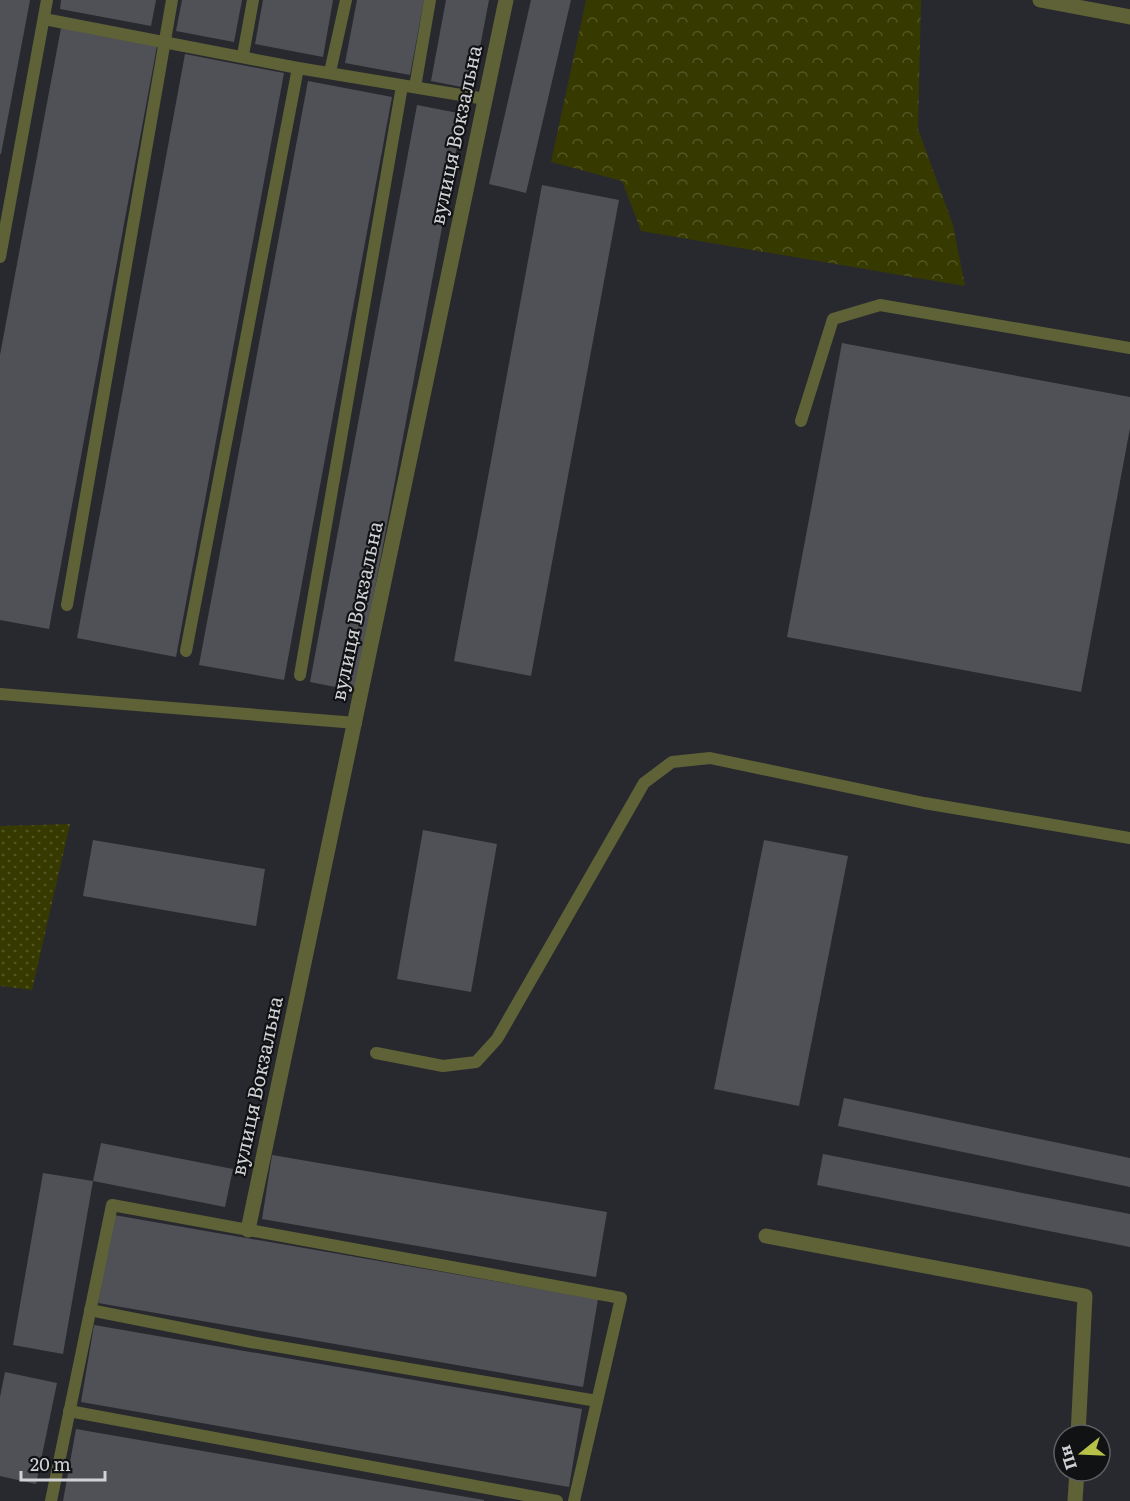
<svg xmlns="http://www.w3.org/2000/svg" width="1130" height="1501" viewBox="0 0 1130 1501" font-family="Literata,serif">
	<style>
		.grass { fill: url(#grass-dots) }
		.forest { fill: url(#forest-crowns) }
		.building { fill: #4f5156 }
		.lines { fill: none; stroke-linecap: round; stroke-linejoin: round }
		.service { stroke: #5e6236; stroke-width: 12 }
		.minor { stroke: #5e6236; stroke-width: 15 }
		.labels { text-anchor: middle; stroke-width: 4.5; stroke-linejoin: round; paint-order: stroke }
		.street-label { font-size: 20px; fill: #d1d2d6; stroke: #111214 }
	</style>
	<defs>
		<pattern id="grass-dots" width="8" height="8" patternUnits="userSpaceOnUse" patternTransform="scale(1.5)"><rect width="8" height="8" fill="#373a00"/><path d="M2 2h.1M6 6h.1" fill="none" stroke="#535624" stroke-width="1.8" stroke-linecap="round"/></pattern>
		<pattern id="forest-crowns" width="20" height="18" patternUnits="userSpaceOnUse" patternTransform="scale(1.5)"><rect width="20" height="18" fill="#373a00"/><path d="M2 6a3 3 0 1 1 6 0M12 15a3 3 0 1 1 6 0" fill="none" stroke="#535624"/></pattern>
	</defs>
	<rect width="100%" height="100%" fill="#28292f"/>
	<!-- grass -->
	<polygon class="grass" points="70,824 32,990 0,986 0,826"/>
	<!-- forest -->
	<polygon class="forest" points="586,0 921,0 918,129 953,225 965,286 641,231 622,181 551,162"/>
	<!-- building -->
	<g class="building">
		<polygon points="0,0 30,0 1,154 0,154"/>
		<polygon points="61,0 156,0 151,26 60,9"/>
		<polygon points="182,0 242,0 234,42 176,31"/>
		<polygon points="263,0 333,0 323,57 255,44"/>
		<polygon points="357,0 424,0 410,75 345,63"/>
		<polygon points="446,0 489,0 472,89 431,81"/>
		<polygon points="531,0 571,0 526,193 489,184"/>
		<polygon points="61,28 157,46 49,629 0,620 0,355"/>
		<polygon points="185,54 284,73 176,657 77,638"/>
		<polygon points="308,81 392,97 284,680 199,665"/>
		<polygon points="417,105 463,114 356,691 310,682"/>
		<polygon points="542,185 619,200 531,676 454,661"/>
		<polygon points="842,343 1130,397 1130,428 1081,692 787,637"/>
		<polygon points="423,830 497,844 471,992 397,979"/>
		<polygon points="93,840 265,869 256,926 83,896"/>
		<polygon points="764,840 848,856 799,1106 714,1089"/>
		<polygon points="844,1098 1130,1158 1130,1187 838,1126"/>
		<polygon points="101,1143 233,1169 225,1207 93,1181"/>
		<polygon points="823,1154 1130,1214 1130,1247 817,1185"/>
		<polygon points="272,1155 607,1212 596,1277 262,1219"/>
		<polygon points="43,1173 93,1181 63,1354 13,1345"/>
		<polygon points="114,1215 598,1299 583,1387 98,1303"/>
		<polygon points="94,1325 582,1409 569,1487 81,1402"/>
		<polygon points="5,1372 57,1383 36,1484 0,1476 0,1397"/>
		<polygon points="76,1429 484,1500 484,1501 63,1501"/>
	</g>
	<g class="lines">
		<!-- service -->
		<g class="service">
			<polyline points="44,19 298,68 485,99"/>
			<polyline points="243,55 253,0"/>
			<polyline points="330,72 346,0"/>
			<polyline points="415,87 430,0"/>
			<polyline points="0,257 47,0"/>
			<polyline points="801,421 833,319 880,305 1130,348"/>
			<polyline points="67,605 172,0"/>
			<polyline points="186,651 298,68"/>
			<polyline points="300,675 402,86"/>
			<polyline points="0,694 356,723"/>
			<polyline points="376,1053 443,1066 476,1062 497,1039 644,783 672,762 710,758 924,803 1130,838"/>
			<polyline points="90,1310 251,1342 597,1401"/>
			<polyline points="69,1411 557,1501"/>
			<polyline points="51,1501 112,1205 621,1298 574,1501"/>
		</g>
		<!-- minor -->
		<g class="minor">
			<polyline points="1040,0 1130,17"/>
			<polyline points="248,1230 506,0"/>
			<polyline points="766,1236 1085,1296 1078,1435"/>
			<polyline points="1075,1501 1077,1471"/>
		</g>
	</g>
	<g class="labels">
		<!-- street labels -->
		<g class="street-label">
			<text transform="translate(456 135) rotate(-78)" y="7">вулиця Вокзальна</text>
			<text transform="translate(357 611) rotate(-78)" y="7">вулиця Вокзальна</text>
			<text transform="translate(257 1086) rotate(-78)" y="7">вулиця Вокзальна</text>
		</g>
	</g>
	<!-- north arrow -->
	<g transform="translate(1082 1453) rotate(252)"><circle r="28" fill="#111214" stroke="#5e5f62" stroke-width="1.5"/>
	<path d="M0-4.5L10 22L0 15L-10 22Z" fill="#b8c147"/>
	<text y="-9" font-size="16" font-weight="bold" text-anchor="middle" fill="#d1d2d6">Пн</text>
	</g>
	<!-- scale -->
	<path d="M21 1471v9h84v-9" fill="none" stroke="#d1d2d6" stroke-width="3"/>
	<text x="30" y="1471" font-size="18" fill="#d1d2d6" stroke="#111214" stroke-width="4.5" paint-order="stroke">20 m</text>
</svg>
